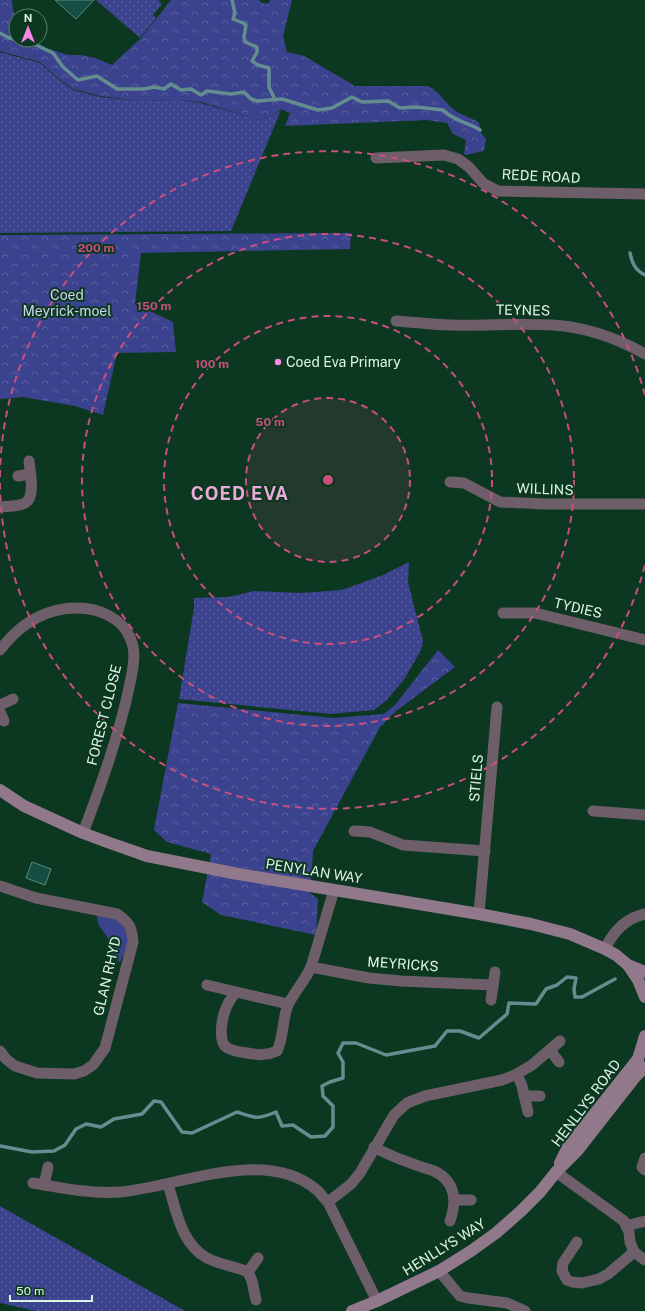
<svg xmlns="http://www.w3.org/2000/svg" width="645" height="1311" viewBox="0 0 645 1311" font-family="'Public Sans',sans-serif">
	<style>
		.grass { fill: #3c438e }
		.forest { fill: url(#forest-crowns) }
		.park { fill: url(#park-dots) }
		.lines { fill: none; stroke-linecap: round; stroke-linejoin: round }
		.stream { stroke: #648d90; stroke-width: 3.5 }
		.building { fill: #144e42; stroke: #568d7e }
		.street { stroke: #6e5e6a; stroke-width: 11 }
		.secondary { stroke: #92788b; stroke-width: 12 }
		.ring { fill: none; stroke: #c94f7e; stroke-width: 2; stroke-dasharray: 7 5 }
		.poi-dot { fill: #fc86e4; stroke: #0c3720; stroke-width: 1.5 }
		.labels { text-anchor: middle; stroke-width: 4; stroke-linejoin: round; paint-order: stroke }
		.street-label { font-size: 14px; fill: #def5e5; stroke: #0c3720 }
		.park-label { font-size: 14px; fill: #cfd4ec; stroke: #0c3720 }
		.poi-label { font-size: 14px; fill: #def5e5; stroke: #0c3720; text-anchor: start }
		.district-label { font-size: 18px; font-weight: bold; letter-spacing: 1px; fill: #ebaadb; stroke: #0c3720 }
		.centre { fill: #c94f7e; stroke: #0c3720; stroke-width: 2 }
		.ring-label { font-size: 12px; text-anchor: middle; font-weight: bold; fill: #c94f7e; stroke: #0c3720; stroke-width: 4; stroke-linejoin: round; paint-order: stroke }
	</style>
	<defs>
		<pattern id="forest-crowns" width="20" height="18" patternUnits="userSpaceOnUse"><rect width="20" height="18" fill="#3c438e"/><path d="M2 6a3 3 0 1 1 6 0M12 15a3 3 0 1 1 6 0" fill="none" stroke="#585f9e"/></pattern>
		<pattern id="park-dots" width="8" height="8" patternUnits="userSpaceOnUse"><rect width="8" height="8" fill="#3c438e"/><path d="M2 2h.1M6 6h.1" fill="none" stroke="#585f9e" stroke-width="1.8" stroke-linecap="round"/></pattern>
	</defs>
	<rect width="100%" height="100%" fill="#0c3720"/>
	<!-- grass -->
	<path class="grass" d="M97 914 118 918 129 935 126 949 120 962C110 957 112 946 107 937 102 928 97 927 97 914Z"/>
	<!-- forest -->
	<g class="forest">
		<path d="M0 0H12L13 10 16 18V40H33L46 48 68 55H81L95 58 112 65 141 38 171 0H259L262 3 268 4 270 0H292L283 36 287 52 304 56 355 86H428C441 92 446 106 459 113 466 117 473 118 479 123L481 133 486 139 484 151 466 155 464 154 466 140 453 134 447 123 427 120 285 126 290 113 281 109 268 118 259 120 201 102 178 100 139 101 100 96 73 89 55 76 40 62 0 51Z"/>
		<polygon points="351,233 350,249 141,253 135,304 173,322 176,352 117,353 103,415 75,406 23,397 0,399 0,235"/>
		<polygon points="438,650 455,667 396,711 380,727 313,851 310,893 318,899 316,935 221,915 202,902 211,854 167,842 154,830 178,703 333,718 384,714 395,705"/>
	</g>
	<!-- park -->
	<g class="park">
		<polygon points="96,0 158,0 162,4 153,15 156,18 140,38"/>
		<polygon points="0,52 40,63 55,77 73,90 100,97 139,101 178,100 201,103 259,120 268,118 281,110 231,231 0,233"/>
		<polygon points="409,562 408,582 423,641 421,650 405,678 387,700 374,710 331,714 179,699 194,608 194,598 229,597 254,591 301,593 342,590 383,575"/>
		<polygon points="0,1206 185,1311 36,1311 0,1303"/>
	</g>
	<g class="lines">
		<!-- stream -->
		<g class="stream">
			<polyline points="232,0 235,13 233,19 243,23 246,25 244,37 245,42 257,47 257,52 252,61 258,65 269,68 269,87 275,100"/>
			<path d="M0 33 9 38 34 44 53 53 63 67 78 80 97 76 117 89H144L154 87 164 89 171 84 181 90 191 89 201 95 207 91 231 94 244 92 251 99 257 101 282 99 318 110 332 108 352 97 362 102 388 101 400 108 416 107 443 110C453 121 468 122 480 130"/>
			<path d="M630 253C632 263 635 270 645 275"/>
			<path d="M0 1146 32 1152 54 1151 65 1145 76 1129 86 1124 101 1127 114 1119 142 1114 154 1101 161 1102 182 1132 192 1133 237 1112C255 1118 257 1120 276 1112L282 1126 293 1125 311 1137 325 1136 333 1127V1106L323 1096 322 1086 330 1082 343 1078V1062L338 1053 343 1043H356L386 1055 435 1046 447 1031H460L479 1038 507 1014 509 1003 536 1004 546 989 557 985 567 977 576 978 574 989 575 997H582L615 979"/>
		</g>
	</g>
	<!-- building -->
	<g class="building">
		<polygon points="55,0 94,0 76,19"/>
		<polygon points="32,862 51,869 45,885 26,878"/>
	</g>
	<g class="lines">
		<!-- street -->
		<g class="street">
			<polyline points="376,158 444,155 458,159 469,167 483,183 498,191 645,194"/>
			<path d="M396 321C414 322 433 325 451 325 485 326 519 323 552 325 585 327 617 338 645 354"/>
			<polyline points="18,476 30,474"/>
			<polyline points="450,482 464,483 500,502 545,504 645,504"/>
			<path d="M0 507C8 506 18 507 25 503 36 497 30 472 29 461"/>
			<polyline points="503,613 535,613 645,640"/>
			<path d="M0 650C19 625 45 608 77 608 99 608 123 618 131 640 137 654 132 673 129 688 118 738 101 785 83 833"/>
			<polyline points="0,705 13,699"/>
			<polyline points="0,712 4,721"/>
			<polyline points="593,811 645,815"/>
			<polyline points="354,831 370,832 403,845 485,851"/>
			<path d="M0 886 36 898 117 914C129 922 132 927 133 942L105 1048 93 1065 84 1071 74 1074 37 1073 15 1066 6 1059 0 1051"/>
			<polyline points="479,914 497,707"/>
			<path d="M605 949C613 932 626 918 645 914"/>
			<polyline points="311,967 369,978 401,981 493,985"/>
			<polyline points="207,985 236,992"/>
			<polyline points="491,1000 495,972"/>
			<path d="M288 1004 236 992C231 998 227 1004 225 1011 222 1019 218 1040 226 1047 231 1051 240 1052 247 1053 258 1055 266 1056 277 1051 284 1037 282 1020 288 1005 294 992 305 981 311 967L334 890"/>
			<polyline points="550,1050 559,1062"/>
			<polyline points="517,1074 522,1086 528,1112"/>
			<polyline points="524,1096 540,1096"/>
			<path d="M374 1147C385 1153 396 1158 408 1162 417 1166 426 1168 434 1171 456 1181 457 1202 450 1221"/>
			<polyline points="645,1158 642,1167 645,1170"/>
			<polyline points="556,1172 624,1221 629,1232 630,1242 634,1252 645,1260"/>
			<path d="M33 1183C62 1188 90 1194 120 1192 179 1187 267 1145 318 1191 321 1194 324 1199 328 1202L377 1301"/>
			<path d="M168 1184C176 1210 181 1244 207 1258 220 1265 235 1266 248 1272L252 1281 256 1300"/>
			<polyline points="44,1185 48,1167"/>
			<polyline points="455,1200 471,1200"/>
			<polyline points="328,1202 351,1184 360,1173 394,1115 407,1103 425,1096 502,1080 517,1074 532,1065 560,1041"/>
			<polyline points="626,1226 645,1221"/>
			<polyline points="577,1242 563,1263 562,1271 567,1280 572,1282 582,1283 599,1279 608,1274 634,1252"/>
			<polyline points="439,1271 460,1296 468,1298 507,1303 525,1311"/>
			<polyline points="248,1272 258,1258"/>
		</g>
		<!-- secondary -->
		<g class="secondary">
			<polyline points="0,790 24,806 83,833 107,842 147,856 238,874 479,914 531,924 570,934 605,949 616,955 628,965 638,980 645,997"/>
			<polyline points="628,965 645,972"/>
			<polyline points="560,1163 568,1147 638,1059 645,1036"/>
			<polyline points="352,1311 377,1301 439,1271 471,1251 496,1233 521,1211 540,1192 556,1172 577,1151 635,1077 645,1067"/>
		</g>
	</g>
	<!-- distance rings -->
	<circle cx="328" cy="480" r="82" fill="#c94f7e" fill-opacity=".12"/>
	<g class="ring">
		<circle cx="328" cy="480" r="82"/>
		<circle cx="328" cy="480" r="164"/>
		<circle cx="328" cy="480" r="246"/>
		<path d="M645 565A328 328 0 0 1 0 483M0 477A328 328 0 0 1 645 395"/>
	</g>
	<!-- markers -->
	<circle class="poi-dot" cx="278" cy="362" r="4"/>
	<g class="labels">
		<!-- street labels -->
		<g class="street-label">
			<text transform="translate(541 176) rotate(3)" y="5">REDE ROAD</text>
			<text transform="translate(523 310) rotate(1)" y="5">TEYNES</text>
			<text transform="translate(545 489) rotate(2)" y="5">WILLINS</text>
			<text transform="translate(578 608) rotate(13)" y="5">TYDIES</text>
			<text transform="translate(104 715) rotate(-76)" y="5">FOREST CLOSE</text>
			<text transform="translate(476 778) rotate(-85)" y="5">STIELS</text>
			<text transform="translate(314 871) rotate(9)" y="5">PENYLAN WAY</text>
			<text transform="translate(403 964) rotate(4)" y="5">MEYRICKS</text>
			<text transform="translate(107 976) rotate(-77)" y="5">GLAN RHYD</text>
			<text transform="translate(586 1103) rotate(-53)" y="5">HENLLYS ROAD</text>
			<text transform="translate(444 1247) rotate(-32)" y="5">HENLLYS WAY</text>
		</g>
		<!-- park labels -->
		<g class="park-label">
			<text x="67" y="300">Coed<tspan x="67" dy="16">Meyrick-moel</tspan></text>
		</g>
		<!-- poi labels -->
		<g class="poi-label">
			<text x="286" y="367">Coed Eva Primary</text>
		</g>
		<!-- district labels -->
		<g class="district-label">
			<text x="240" y="500">COED EVA</text>
		</g>
	</g>
	<circle cx="328" cy="480" r="6" class="centre"/>
	<g class="ring-label">
		<text x="96" y="252">200 m</text>
		<text x="154" y="310">150 m</text>
		<text x="212" y="368">100 m</text>
		<text x="270" y="426">50 m</text>
	</g>
	<!-- north arrow -->
	<g transform="translate(28 28)"><circle r="19" fill="#0c3720" stroke="#60836f"/>
	<path d="M0-3L7 15L0 10L-7 15Z" fill="#fc86e4"/>
	<text y="-6" font-size="11" font-weight="bold" text-anchor="middle" fill="#def5e5">N</text>
	</g>
	<!-- scale -->
	<path d="M10 1295v6h82v-6" fill="none" stroke="#def5e5" stroke-width="2"/>
	<text x="16" y="1295" font-size="12" fill="#def5e5" stroke="#0c3720" stroke-width="3" paint-order="stroke">50 m</text>
</svg>
